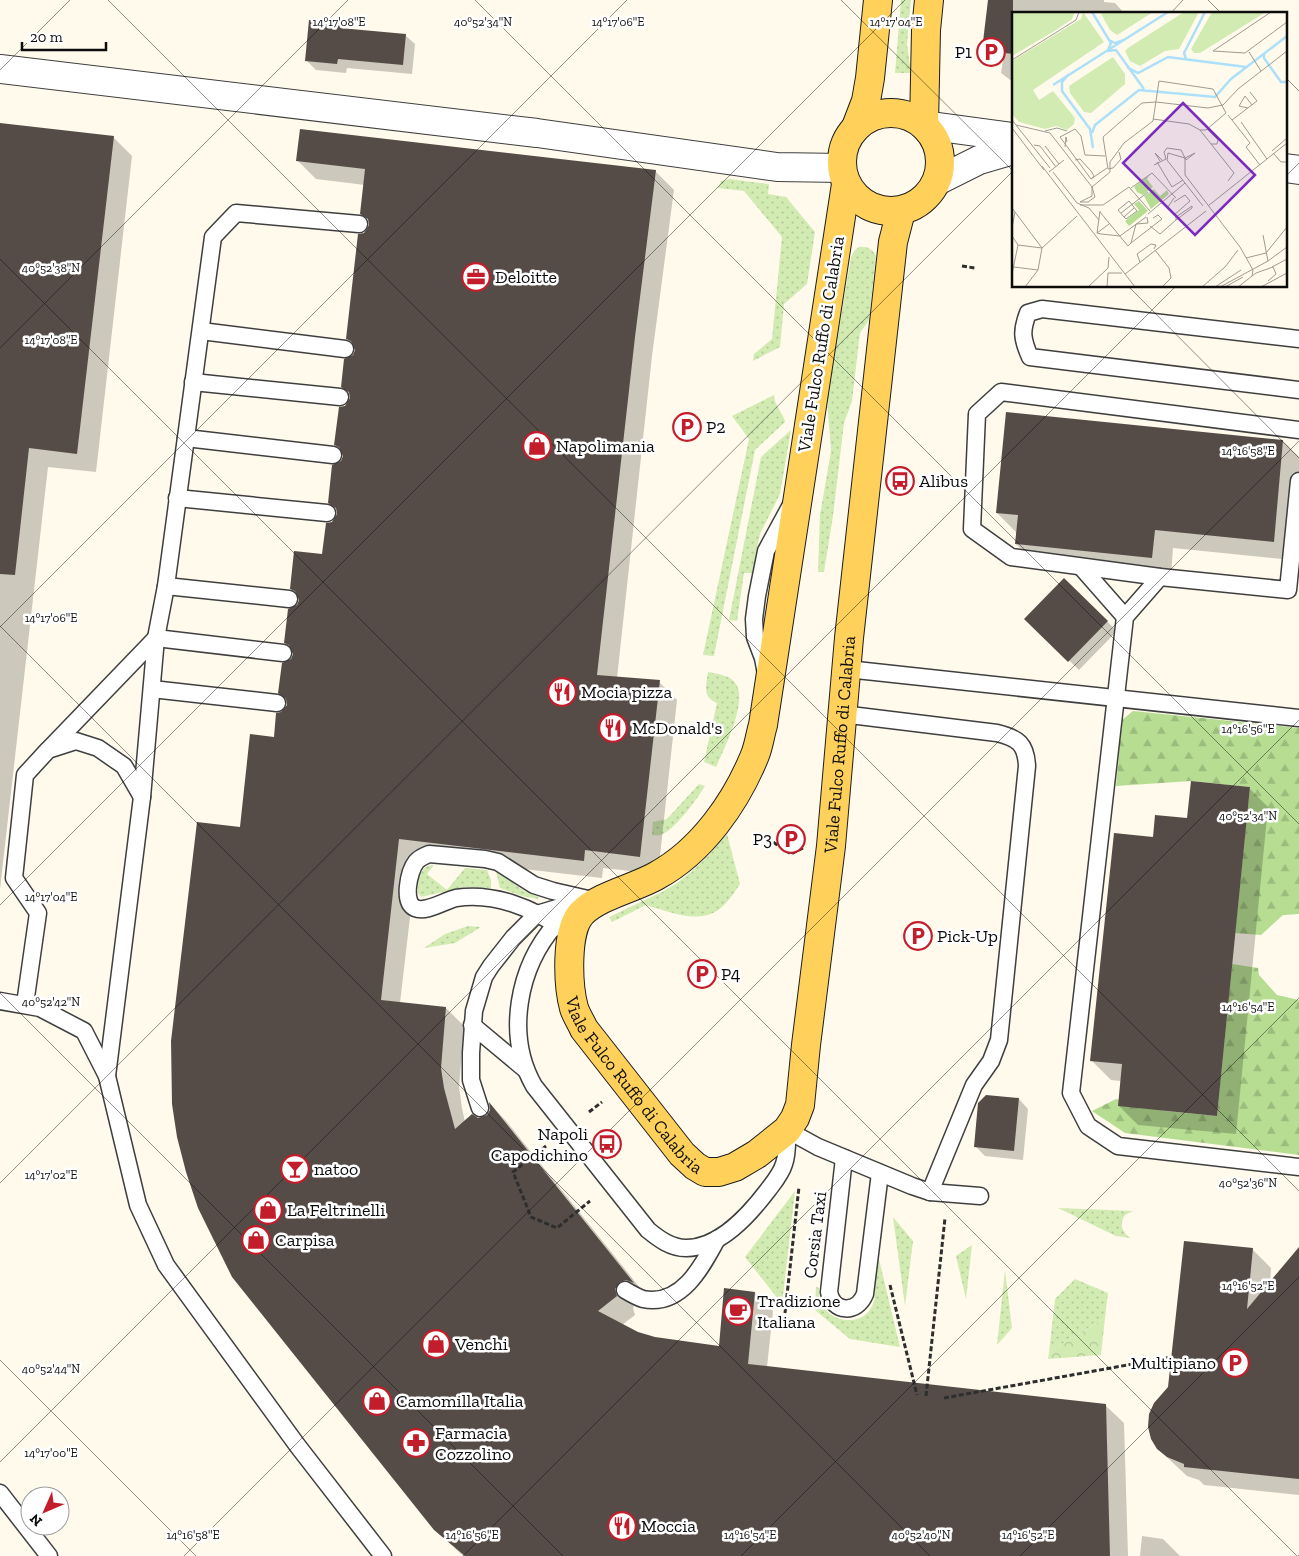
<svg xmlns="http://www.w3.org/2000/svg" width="1299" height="1556" viewBox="0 0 1299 1556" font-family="'Zilla Slab',serif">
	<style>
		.grass { fill: url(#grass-dots) }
		.forest { fill: url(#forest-firs) }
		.park { fill: url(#park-crowns) }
		.shadow { fill: #0003 }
		.building { fill: #554c48 }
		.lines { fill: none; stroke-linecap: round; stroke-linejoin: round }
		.lane-casing { stroke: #3f3f3f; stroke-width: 19 }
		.street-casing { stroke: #3f3f3f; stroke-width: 30 }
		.primary-casing { stroke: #1d1d1d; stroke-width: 30 }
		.path { stroke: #2e2e2e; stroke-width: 3; stroke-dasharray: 5 2.5; stroke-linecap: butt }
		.lane { stroke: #fff; stroke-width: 16 }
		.street { stroke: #fff; stroke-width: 28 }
		.primary { stroke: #ffd15b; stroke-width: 28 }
		.ticks { fill: none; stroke: #0c0c0c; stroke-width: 1; stroke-opacity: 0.45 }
		.labels { text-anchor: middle; stroke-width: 5; stroke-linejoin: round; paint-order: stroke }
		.poi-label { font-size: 18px; fill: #0c0c0c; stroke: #fff; text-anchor: start }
		.street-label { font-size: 18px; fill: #0c0c0c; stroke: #fff }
		.inset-river { fill: none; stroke: #ace0fa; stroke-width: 2.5 }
		.inset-road { fill: none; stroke: #9e9b92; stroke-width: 1 }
		.view { fill: #7b2cbf; fill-opacity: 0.15; stroke: #7b2cbf; stroke-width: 2.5 }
		.inset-edge { fill: none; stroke: #0c0c0c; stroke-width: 2.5 }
		.ticks-label { font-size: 12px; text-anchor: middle; fill: #0c0c0c; stroke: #fff; stroke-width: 5; stroke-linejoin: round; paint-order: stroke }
	</style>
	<defs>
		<pattern id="grass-dots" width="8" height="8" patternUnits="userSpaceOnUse" patternTransform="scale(1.25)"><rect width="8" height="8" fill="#d2ebb3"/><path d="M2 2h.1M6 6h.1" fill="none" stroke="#b3c899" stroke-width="1.8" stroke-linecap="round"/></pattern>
		<pattern id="forest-firs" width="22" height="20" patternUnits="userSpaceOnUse" patternTransform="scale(1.25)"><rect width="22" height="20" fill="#b6dd91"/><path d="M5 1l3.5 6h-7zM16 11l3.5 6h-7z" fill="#9bbc7c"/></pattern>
		<pattern id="park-crowns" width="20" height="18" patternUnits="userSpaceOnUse" patternTransform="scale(1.25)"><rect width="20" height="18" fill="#d2ebb3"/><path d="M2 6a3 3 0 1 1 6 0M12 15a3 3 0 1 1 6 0" fill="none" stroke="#b3c899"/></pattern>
	</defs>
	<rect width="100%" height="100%" fill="#fffaeb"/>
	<!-- grass -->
	<g class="grass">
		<polygon points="901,0 911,0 907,44 911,73 895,73"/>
		<polygon points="729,179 769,184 768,194 786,197 815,232 807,284 784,304 780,347 753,361 754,354 772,339 782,237 744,191 718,188 721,181"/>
		<path d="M859 247C866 246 873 249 876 256L869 320 860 333 852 401 844 423 833 516 824 572H818L820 515 831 451 827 399 851 257 855 250Z"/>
		<path d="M774 395C775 408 783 412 785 422L755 450 714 656 703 655 749 439 732 416Z"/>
		<polygon points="791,430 780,494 760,534 752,573 744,573 737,621 729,620 761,457"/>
		<path d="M708 672C718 674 730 675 736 684 748 702 724 749 716 767L704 762 717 703C702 697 706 685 708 672Z"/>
		<path d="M699 784 705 786C697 799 676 828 663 834 660 836 655 835 652 835L653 822 667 819Z"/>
		<path d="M727 834 740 884C734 893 727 904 717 911 696 924 667 911 646 905L612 922 609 917 662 892 677 883 691 872 708 856Z"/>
		<path d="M431 865H434L427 874 447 890 465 868 487 870 491 880V888L464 887 421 897 418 893C418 881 418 869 431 865Z"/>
		<polygon points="496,871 524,891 538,897 538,899 522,896 500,888"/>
		<polygon points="468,926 481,927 455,943 424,948 445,934"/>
		<polygon points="795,1191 782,1304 745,1257"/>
		<path d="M1058 1208 1133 1211 1125 1215C1119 1224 1122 1233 1131 1238L1116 1236Z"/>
		<polygon points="893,1217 913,1241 905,1306"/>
		<polygon points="972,1245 966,1299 956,1256"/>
		<path d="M878 1255 900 1347 850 1339 815 1310 816 1287 819 1288C819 1291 819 1296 820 1299 826 1322 859 1328 871 1308 878 1297 873 1289 874 1278 875 1270 877 1262 878 1255Z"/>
		<polygon points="1005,1270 1012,1328 997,1345"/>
		<polygon points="1075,1279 1108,1293 1105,1318 1049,1352 1055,1299"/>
	</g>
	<!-- forest -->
	<g class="forest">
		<polygon points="1133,711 1299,728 1299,914 1283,915 1261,935 1235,933 1250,787 1191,781 1116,786 1122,720"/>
		<polygon points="1232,964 1258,968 1259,975 1277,995 1299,1000 1299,1155 1125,1133 1092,1111 1116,1099 1165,1111 1217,1116"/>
	</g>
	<!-- park -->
	<polygon class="park" points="1105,1318 1101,1355 1048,1359 1049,1352"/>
	<!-- shadow -->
	<g class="shadow">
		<polygon points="989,0 1104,0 1104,2 1115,3 1124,13 1013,14 1013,82 1001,73 1003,60 993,59 983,50"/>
		<polygon points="340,24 345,29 405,35 415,44 412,74 347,68 346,73 316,70 307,61"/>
		<polygon points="0,124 113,137 132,156 96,472 48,467 0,889"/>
		<polygon points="298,161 655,171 674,190 652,356 617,678 659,682 677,700 658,874 603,868 602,878 417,857 400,1003 446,1008 464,1026 459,1087 462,1108 465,1122 488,1116 491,1110 491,1105 507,1122 649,1299 638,1299 633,1308 635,1315 622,1325 637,1333 654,1338 720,1347 755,1293 773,1311 767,1367 1105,1405 1124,1423 1128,1556 463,1556 435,1529 241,828 275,738 282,713 288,705 292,660 294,654 285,643 300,600 292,589 324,555 332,523 338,515 338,511 329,503 344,456 336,445 345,407 351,399 350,395 342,387 356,350 348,339 364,234 370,226 369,221 362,214 365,185 316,179"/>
		<polygon points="1283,441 1299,457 1299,490 1292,560 1173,548 1171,576 1035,563 1016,544 1016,532 997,513"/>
		<polygon points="1064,580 1117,631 1079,670 1026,619"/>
		<polygon points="1249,788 1268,807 1236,1134 1138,1125 1119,1106 1121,1081 1111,1080 1092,1061 1154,838"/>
		<polygon points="1019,1099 1028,1109 1023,1160 985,1156 975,1146"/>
		<polygon points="1252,1249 1271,1268 1270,1284 1299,1254 1299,1495 1204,1485 1199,1480 1187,1476 1158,1449 1170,1388"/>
		<polygon points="1142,1536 1163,1539 1180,1556 1140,1556"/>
	</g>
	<!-- building -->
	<g class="building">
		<polygon points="988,0 1013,0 1013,54 982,50"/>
		<polygon points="309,20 341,23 340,28 406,34 403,65 338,59 337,64 305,61"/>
		<polygon points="0,123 114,136 77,454 29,448 15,575 0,574"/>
		<polygon points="300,129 656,170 635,337 597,675 660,680 640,857 585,850 584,861 399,839 381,1000 446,1007 441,1068 444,1088 455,1129 472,1114 478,1118 487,1115 490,1110 489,1102 634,1283 626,1280 620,1282 615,1289 617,1296 598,1311 638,1332 655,1337 719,1346 724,1288 755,1292 748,1364 1106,1404 1110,1556 465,1556 434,1530 232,1277 198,1208 186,1172 177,1137 172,1104 171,1041 197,822 240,827 250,734 274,737 276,713 281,712 287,705 286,699 278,693 282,663 291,659 293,654 289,645 284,643 288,609 297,605 299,600 295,591 290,589 294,551 322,554 326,523 332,522 337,514 336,508 328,503 332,465 341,461 343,456 339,447 334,445 339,407 345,406 350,398 349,392 341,387 344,359 353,355 355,350 351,341 346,339 358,234 364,233 369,225 368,219 360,214 365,169 296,161"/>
		<polygon points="1006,412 1283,440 1274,542 1155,530 1152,558 1015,544 1018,515 996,513"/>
		<polygon points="1064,578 1108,621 1068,662 1024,619"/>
		<polygon points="1191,781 1250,787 1217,1116 1118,1106 1122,1064 1090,1061 1114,833 1153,837 1155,815 1187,818"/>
		<polygon points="986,1095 1019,1098 1014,1151 974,1147 978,1103"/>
		<polygon points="1184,1241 1253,1248 1247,1309 1299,1247 1299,1479 1184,1467 1184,1464 1167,1457 1157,1449 1151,1439 1148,1427 1149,1414 1154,1403 1168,1387"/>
	</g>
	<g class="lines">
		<defs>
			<g id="lane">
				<polyline points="359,224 236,213 213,237 166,586 156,638 142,797 107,1076 138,1205 166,1265 297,1445 383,1556"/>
				<polyline points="201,331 345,349"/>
				<path d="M1299 339 1042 309 1028 313C1021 331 1022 339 1030 357L1299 390"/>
				<polyline points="193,382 340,397"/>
				<polyline points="1299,430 1001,392 977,414 972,529 1011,557 1160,577 1288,590 1299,481"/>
				<polyline points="186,438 333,455"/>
				<polyline points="177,498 327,513"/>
				<polyline points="1082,568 1125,617"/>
				<polyline points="1160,577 1125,617 1071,1093 1088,1126 1118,1146 1299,1167"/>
				<polyline points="166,586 289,599"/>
				<polyline points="156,638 283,653"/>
				<polyline points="847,669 1299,718"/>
				<polyline points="766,674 763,658 755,637 754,619 757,596 766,551 791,505"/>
				<polyline points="152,689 277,703"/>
				<path d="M842 714 997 733C1018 738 1026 744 1027 766L999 1040 991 1061 974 1085 930 1192"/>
				<polyline points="50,748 156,638"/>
				<path d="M580 905C572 911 563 917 556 924 518 967 505 1035 534 1086L648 1230C659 1239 671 1248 686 1248 720 1248 749 1215 768 1190 774 1182 781 1174 784 1164 788 1153 787 1142 787 1130"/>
				<path d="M564 930C533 908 494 892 456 898 444 901 426 913 415 908 402 902 409 871 416 862 419 858 424 856 429 854L485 859 498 862 534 885 553 891 588 899"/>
				<polyline points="0,1001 40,1008 84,1031 107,1076"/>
				<polyline points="25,1004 38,913 14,878 25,775 48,750 76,741 98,748 124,766 142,797"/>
				<polyline points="472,1025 526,1070"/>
				<polyline points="480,1108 471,1080 471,1053 474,1011 484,977 491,966 513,938 537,914 577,902"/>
				<polyline points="787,1130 818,1147 912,1186 930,1192 980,1196"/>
				<path d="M844 1158 829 1292C833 1313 857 1314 865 1294L880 1173"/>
				<path d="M625 1290C630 1293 637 1297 643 1299 681 1307 702 1267 717 1239"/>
				<polyline points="0,1493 49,1556"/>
			</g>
			<g id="street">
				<polyline points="0,69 537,133 777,167 842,168"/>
				<polyline points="924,125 1013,137"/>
				<polyline points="1285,168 1299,170"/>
				<polyline points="937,181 979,160 1013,150"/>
			</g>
			<g id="primary">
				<circle cx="891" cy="162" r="49"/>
				<polyline points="924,125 926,30 929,0"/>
				<polyline points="856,127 866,101 870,78 878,0"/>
				<path id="s1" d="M846 184 763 725C760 735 759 745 755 755 736 802 702 851 656 876 635 888 598 896 582 913 565 930 568 986 574 1008 576 1015 581 1022 584 1029L682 1154 695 1166 705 1172H719L735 1167 757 1154 787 1130 795 1118 800 1105 806 1045 831 846 849 638 893 242 901 211"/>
			</g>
		</defs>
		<!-- lane casing -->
		<use href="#lane" class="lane-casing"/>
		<!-- street casing -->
		<use href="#street" class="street-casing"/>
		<!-- primary casing -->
		<use href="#primary" class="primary-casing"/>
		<!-- path -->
		<g class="path">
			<polyline points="962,266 975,268"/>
			<polyline points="767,838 791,854 803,848"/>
			<polyline points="589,1112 602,1102"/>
			<polyline points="546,1146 513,1172 531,1217 557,1228 590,1201"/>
			<polyline points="890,1285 917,1395"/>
			<polyline points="785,1313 799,1187"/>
			<polyline points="926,1396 945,1218"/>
			<polyline points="944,1398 1172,1357"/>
		</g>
		<!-- lane -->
		<use href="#lane" class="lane"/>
		<!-- street -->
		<use href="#street" class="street"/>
		<!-- primary -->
		<use href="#primary" class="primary"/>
	</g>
	<!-- ticks -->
	<path class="ticks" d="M108 0 1299 1191M475 0 1299 824M841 0 1013 171M1208 0 1222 14M1170 14 1183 0M0 70 70 0M1285 77 1299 91M1285 177 1299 163M0 259 1297 1556M1128 286 1299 458M0 348 348 0M0 626 930 1556M0 627 627 0M0 905 905 0M0 993 563 1556M0 1183 1013 171M0 1360 196 1556M0 1462 1176 286M184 1556 1299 441M463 1556 1299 720M741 1556 1299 998M1020 1556 1299 1277M1298 1556 1299 1555"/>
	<!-- icons -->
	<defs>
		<symbol id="parking-ring" viewBox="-11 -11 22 22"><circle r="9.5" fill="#fff" stroke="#c31d2b" stroke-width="1.5"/><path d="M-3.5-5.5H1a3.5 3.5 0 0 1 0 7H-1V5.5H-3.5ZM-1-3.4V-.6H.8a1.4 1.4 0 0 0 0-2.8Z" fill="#c31d2b"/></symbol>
		<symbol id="office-ring" viewBox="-11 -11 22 22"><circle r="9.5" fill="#fff" stroke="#c31d2b" stroke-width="1.5"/><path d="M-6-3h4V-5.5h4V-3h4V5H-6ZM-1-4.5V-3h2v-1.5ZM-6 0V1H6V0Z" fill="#c31d2b"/></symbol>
		<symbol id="shop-ring" viewBox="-11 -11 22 22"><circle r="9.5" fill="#fff" stroke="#c31d2b" stroke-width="1.5"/><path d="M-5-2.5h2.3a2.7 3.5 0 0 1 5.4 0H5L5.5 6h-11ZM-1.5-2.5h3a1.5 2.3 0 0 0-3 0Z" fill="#c31d2b"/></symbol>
		<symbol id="bus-ring" viewBox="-11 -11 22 22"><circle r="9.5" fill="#fff" stroke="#c31d2b" stroke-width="1.5"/><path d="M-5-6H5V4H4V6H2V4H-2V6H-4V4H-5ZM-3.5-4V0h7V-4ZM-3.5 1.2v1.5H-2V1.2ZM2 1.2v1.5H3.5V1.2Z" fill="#c31d2b"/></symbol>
		<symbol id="restaurant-ring" viewBox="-11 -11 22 22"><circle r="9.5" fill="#fff" stroke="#c31d2b" stroke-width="1.5"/><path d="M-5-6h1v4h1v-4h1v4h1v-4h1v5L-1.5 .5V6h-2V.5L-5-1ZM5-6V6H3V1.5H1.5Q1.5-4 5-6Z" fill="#c31d2b"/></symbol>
		<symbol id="bar-ring" viewBox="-11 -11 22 22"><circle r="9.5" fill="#fff" stroke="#c31d2b" stroke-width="1.5"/><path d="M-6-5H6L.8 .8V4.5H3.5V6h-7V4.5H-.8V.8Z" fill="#c31d2b"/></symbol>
		<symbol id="cafe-ring" viewBox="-11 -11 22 22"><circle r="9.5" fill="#fff" stroke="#c31d2b" stroke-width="1.5"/><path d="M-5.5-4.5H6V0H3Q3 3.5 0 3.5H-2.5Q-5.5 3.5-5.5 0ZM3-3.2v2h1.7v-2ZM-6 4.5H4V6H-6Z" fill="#c31d2b"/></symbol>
		<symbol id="pharmacy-ring" viewBox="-11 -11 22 22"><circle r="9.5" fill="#fff" stroke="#c31d2b" stroke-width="1.5"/><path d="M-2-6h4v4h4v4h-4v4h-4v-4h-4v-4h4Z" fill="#c31d2b"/></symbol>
	</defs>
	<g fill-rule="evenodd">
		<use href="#parking-ring" x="975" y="36" width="32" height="32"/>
		<use href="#office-ring" x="460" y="261" width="32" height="32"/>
		<use href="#parking-ring" x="671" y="411" width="32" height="32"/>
		<use href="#shop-ring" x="521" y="430" width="32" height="32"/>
		<use href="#bus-ring" x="884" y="465" width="32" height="32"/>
		<use href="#restaurant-ring" x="546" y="676" width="32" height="32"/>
		<use href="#restaurant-ring" x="597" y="712" width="32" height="32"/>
		<use href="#parking-ring" x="775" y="823" width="32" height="32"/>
		<use href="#parking-ring" x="902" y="920" width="32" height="32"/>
		<use href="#parking-ring" x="686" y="958" width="32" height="32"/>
		<use href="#bus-ring" x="591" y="1128" width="32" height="32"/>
		<use href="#bar-ring" x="279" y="1153" width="32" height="32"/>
		<use href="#shop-ring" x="252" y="1194" width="32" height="32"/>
		<use href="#shop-ring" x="240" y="1224" width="32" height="32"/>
		<use href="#cafe-ring" x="722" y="1295" width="32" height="32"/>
		<use href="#shop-ring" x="420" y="1328" width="32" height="32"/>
		<use href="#parking-ring" x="1219" y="1347" width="32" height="32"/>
		<use href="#shop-ring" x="361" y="1385" width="32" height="32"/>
		<use href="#pharmacy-ring" x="400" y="1427" width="32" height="32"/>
		<use href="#restaurant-ring" x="606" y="1510" width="32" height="32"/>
	</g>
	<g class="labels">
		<!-- poi labels -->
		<g class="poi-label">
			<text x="972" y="58" text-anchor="end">P1</text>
			<text x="495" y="283">Deloitte</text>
			<text x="706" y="433">P2</text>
			<text x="556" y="452">Napolimania</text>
			<text x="919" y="487">Alibus</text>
			<text x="581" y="698">Mocia pizza</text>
			<text x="632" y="734">McDonald's</text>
			<text x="772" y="845" text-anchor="end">P3</text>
			<text x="937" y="942">Pick-Up</text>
			<text x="721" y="980">P4</text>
			<text x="588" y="1140" text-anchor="end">Napoli<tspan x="588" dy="21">Capodichino</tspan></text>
			<text x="314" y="1175">natoo</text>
			<text x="287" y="1216">La Feltrinelli</text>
			<text x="275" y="1246">Carpisa</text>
			<text x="757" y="1307">Tradizione<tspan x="757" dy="21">Italiana</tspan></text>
			<text x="455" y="1350">Venchi</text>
			<text x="1216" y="1369" text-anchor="end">Multipiano</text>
			<text x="396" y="1407">Camomilla Italia</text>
			<text x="435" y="1439">Farmacia<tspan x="435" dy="21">Cozzolino</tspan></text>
			<text x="641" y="1532">Moccia</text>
		</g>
		<!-- street labels -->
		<g class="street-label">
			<text transform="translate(821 344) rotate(-81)" y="6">Viale Fulco Ruffo di Calabria</text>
			<text dy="6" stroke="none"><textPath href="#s1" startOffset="1616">Viale Fulco Ruffo di Calabria</textPath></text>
			<text dy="6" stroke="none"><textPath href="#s1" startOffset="1016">Viale Fulco Ruffo di Calabria</textPath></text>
			<text transform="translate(815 1235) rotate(-83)" y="6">Corsia Taxi</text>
		</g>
	</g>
	<!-- overview -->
	<g transform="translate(1012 12)">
		<rect width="275" height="275" fill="#fffaeb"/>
		<path d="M0 0 12 1 63 0 60 7 44 18 0 44ZM71 0 92 30 21 78 27 88 41 79 63 106 62 112 55 118 44 114 33 117 7 110 0 102V49L69 7ZM88 0H141L105 23 98 18ZM172 0H187L167 37 153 39 128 54 118 49 113 39 116 36ZM200 0H254L188 41H182L179 37ZM101 45 113 62V72L79 101 72 100 58 81 57 74Z" fill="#d2ebb3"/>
		<path d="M138 162 135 167 141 175 131 183 125 180 122 175ZM142 177 148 184 155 178 157 182 139 197 132 184ZM127 189 136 199 117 214 113 209 127 198 122 192Z" fill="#b6dd91"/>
		<path class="inset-river" d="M80 0 99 31 96 38M97 28 103 31 112 28M95 39 104 38 132 77M252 42V46L269 70H275M174 47 172 41 193 0M115 55 126 61 156 45 234 55M57 62 50 70V79L78 117 81 136M41 73 156 0M80 121 83 113 127 78 203 85 219 67 275 24"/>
		<path class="inset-road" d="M259 0 201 39 233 41 275 10M237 40 249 59M0 48 64 8 67 0M236 96 227 94 233 84 240 93M216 103 238 131 234 135 248 153M141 107 177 112 188 118 222 161 216 169M0 108 38 156M220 108 245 89 238 80M229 110 255 147M4 113 38 121 80 175M0 116 32 158M195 117 206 128 205 132H199M33 119 45 116 55 119M22 133 28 134 44 155M33 134 47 152M53 135 54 125 55 130M260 139 275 126M107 140 109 147 101 156 96 157 91 125 130 91 144 90 196 96 211 93 226 77 275 39M261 141 269 150H275M93 144 73 143 69 124 63 117 48 125 79 167 95 156M63 148 68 147 79 159 82 164 79 167M148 149 143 141 150 148M145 150 160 175 171 168M142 153 154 147 152 140 155 136 169 138 174 148 183 141 173 146M30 154 123 275M37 160 52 148M41 160 65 191 77 196 87 208M80 175 98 160V150L112 131 141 109 147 69 201 77 214 101 194 118H188M80 175 83 185 76 190H68L80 184ZM119 176 140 161 164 186M162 186 156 195 162 203 178 189 173 183 162 190M68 193H91L117 175 138 199M180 194V196L164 208V205ZM191 194 155 148 156 141 173 146V163L228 235 241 258 240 264M196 194 275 131M0 196 30 236M88 199 85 221 89 222 108 224 134 205M88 200 116 234 119 231 124 212 136 211 135 205M109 201 136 180M136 202 173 171M112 205 114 207 125 199 117 189 106 198 112 205 122 196M138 214 148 222 164 208M0 216 3 200M85 221 97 212M251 223 256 249M0 224 6 233 0 262M119 231 150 207 146 203 141 206M6 233 30 236M143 238 157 256 159 266 150 275M254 241 275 215M234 246 254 241M256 249 275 235M128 250 125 242 139 232 144 233 142 237M2 255 26 258M260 255 275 247M113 262 194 199M13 275 26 258 30 236 65 204M76 275 96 256 97 245M95 275 96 261H110M190 275 213 255 226 238M203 275 229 258M208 275 256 249M213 275 231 265M226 275 244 261 261 255 264 262 256 269M249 275 275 261"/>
		<path class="view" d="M171 91 243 163 183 223 111 151Z"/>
		<rect width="275" height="275" class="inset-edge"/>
	</g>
	<g class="ticks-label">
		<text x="339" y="26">14°17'08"E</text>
		<text x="483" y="26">40°52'34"N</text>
		<text x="618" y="26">14°17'06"E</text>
		<text x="896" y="26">14°17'04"E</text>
		<text x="51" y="272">40°52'38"N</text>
		<text x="51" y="344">14°17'08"E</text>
		<text x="1248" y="455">14°16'58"E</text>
		<text x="51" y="622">14°17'06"E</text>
		<text x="1248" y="733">14°16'56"E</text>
		<text x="1248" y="820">40°52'34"N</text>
		<text x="51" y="901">14°17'04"E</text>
		<text x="51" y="1006">40°52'42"N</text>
		<text x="1248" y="1011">14°16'54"E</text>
		<text x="51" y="1179">14°17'02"E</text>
		<text x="1248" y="1187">40°52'36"N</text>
		<text x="1248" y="1290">14°16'52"E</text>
		<text x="51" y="1373">40°52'44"N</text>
		<text x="51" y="1457">14°17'00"E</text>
		<text x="193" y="1539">14°16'58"E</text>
		<text x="472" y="1539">14°16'56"E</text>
		<text x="750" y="1539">14°16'54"E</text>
		<text x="921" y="1539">40°52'40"N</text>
		<text x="1028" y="1539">14°16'52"E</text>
	</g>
	<!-- north arrow -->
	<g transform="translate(45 1511) rotate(225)"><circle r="24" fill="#ffffff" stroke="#9e9e9e"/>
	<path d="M0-4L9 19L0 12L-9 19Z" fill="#c31d2b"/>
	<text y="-8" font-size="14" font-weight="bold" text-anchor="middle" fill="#0c0c0c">N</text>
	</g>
	<!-- scale -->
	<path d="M22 42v8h84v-8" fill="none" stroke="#0c0c0c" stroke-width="2.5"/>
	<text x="30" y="42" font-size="15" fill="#0c0c0c" stroke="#ffffff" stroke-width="4" paint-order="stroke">20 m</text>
</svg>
